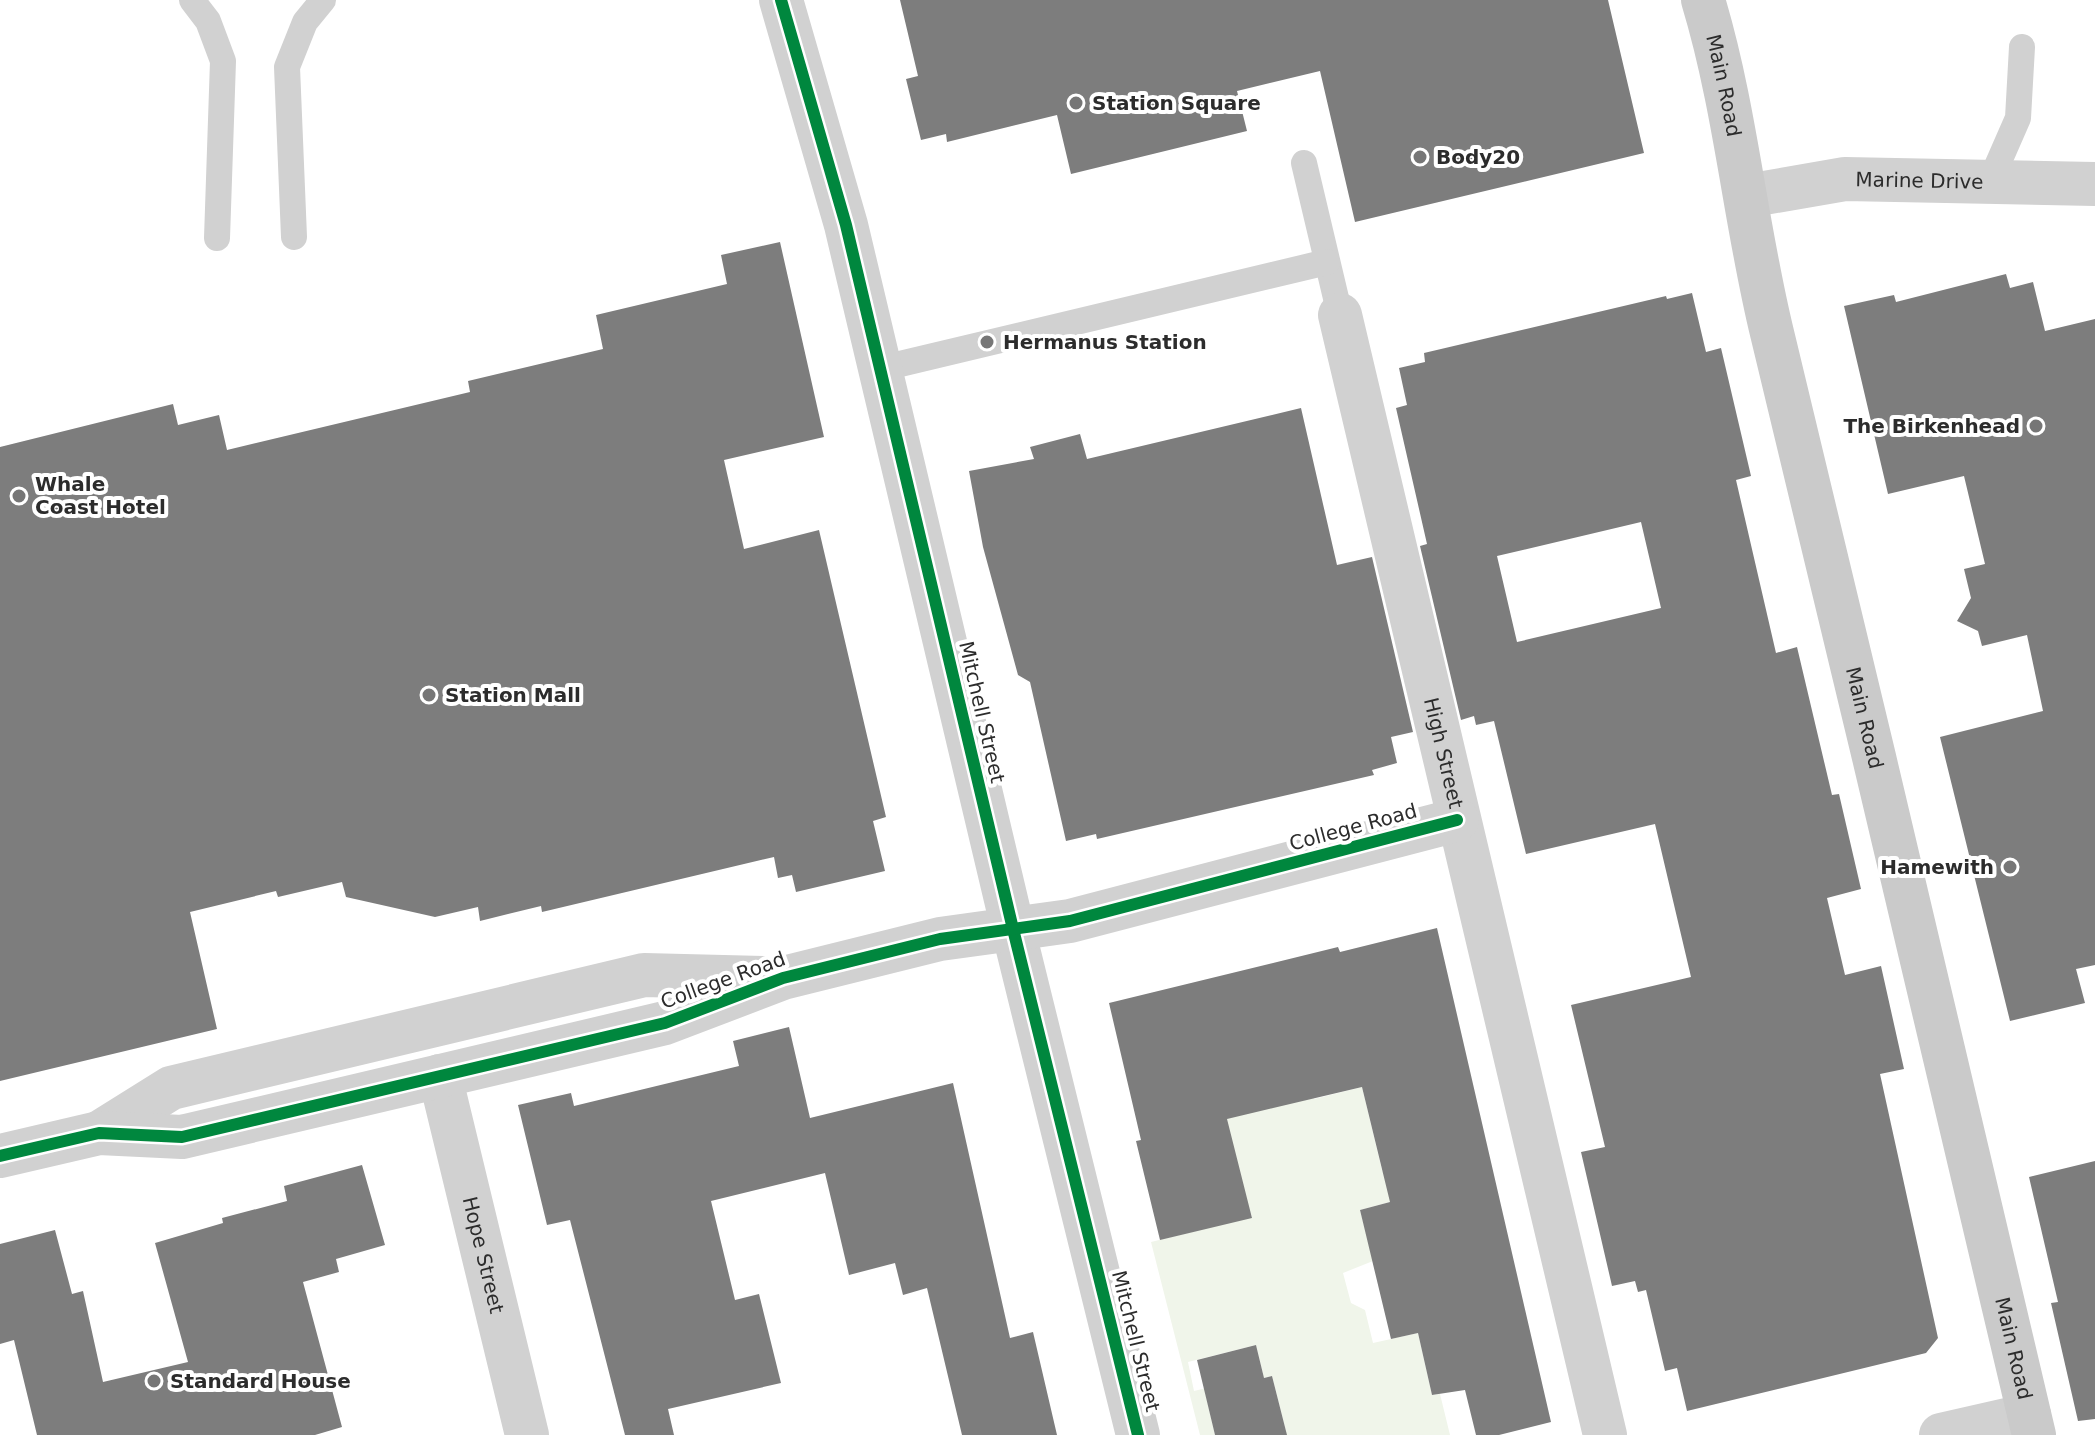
<svg xmlns="http://www.w3.org/2000/svg" width="2095" height="1435" viewBox="0 0 2095 1435" font-family="'DejaVu Sans',sans-serif">
	<style>
		.garden { fill: #f0f5ea; fill-rule: evenodd }
		.building { fill: #7d7d7d; fill-rule: evenodd }
		.lines { fill: none; stroke-linecap: round; stroke-linejoin: round }
		.lane { stroke: #d1d1d1; stroke-width: 26 }
		.street { stroke: #d1d1d1; stroke-width: 44 }
		.secondary { stroke: #cacaca; stroke-width: 44 }
		.cycleway-casing { stroke: #fff; stroke-width: 17 }
		.cycleway { stroke: #00873e; stroke-width: 12 }
		.poi-dot { fill: #767676; stroke: #fff; stroke-width: 3 }
		.labels { text-anchor: middle; stroke-width: 8; stroke-linejoin: round; paint-order: stroke }
		.street-label { font-size: 20px; fill: #2c2c2c; stroke: #fff }
		.poi-label { font-size: 20px; font-weight: bold; fill: #2c2c2c; stroke: #fff; text-anchor: start }
	</style>
	<rect width="100%" height="100%" fill="#fff"/>
	<!-- garden -->
	<path class="garden" d="M1302 1051 1314 1099 1362 1087 1382 1170 1397 1200 1360 1210 1373 1261 1343 1273 1351 1303 1365 1310 1373 1343 1418 1333 1432 1395 1440 1394 1450 1435H1269L1286 1431 1272 1376 1205 1392 1215 1435H1200L1151 1242 1252 1217 1219 1121ZM1256 1345 1263 1374 1194 1391 1188 1362Z"/>
	<!-- building -->
	<g class="building">
		<polygon points="900,0 1608,0 1644,153 1355,222 1320,71 1237,91 1247,131 1071,174 1057,115 947,142 946,134 921,140 906,79 918,76"/>
		<polygon points="780,242 824,437 724,460 744,549 819,530 886,817 873,821 885,871 796,892 792,875 778,878 774,857 542,912 541,906 480,921 478,907 435,917 346,897 342,882 278,897 276,891 190,912 217,1029 0,1081 0,447 173,404 178,425 219,415 227,450 470,392 468,381 603,349 596,315 727,284 721,255"/>
		<polygon points="2006,274 2010,288 2033,282 2045,331 2095,319 2095,965 2076,969 2085,1003 2010,1021 1940,737 2043,711 2027,635 1982,646 1978,631 1957,621 1971,598 1964,569 1985,564 1964,476 1888,494 1844,306 1894,295 1896,302"/>
		<path d="M1692 293 1706 352 1721 348 1751 476 1736 480 1776 653 1797 647 1832 795 1839 794 1861 889 1827 898 1845 975 1881 966 1904 1069 1880 1074 1938 1338 1926 1353 1687 1411 1677 1368 1665 1371 1646 1290 1638 1292 1635 1281 1612 1286 1581 1152 1605 1147 1571 1005 1691 977 1655 824 1526 854 1494 721 1476 725 1474 716 1461 720 1420 546 1427 544 1396 408 1407 405 1399 368 1425 362 1424 353 1666 296 1667 299ZM1641 522 1661 608 1517 642 1497 556Z"/>
		<polygon points="1301,408 1337,565 1372,557 1413,732 1391,737 1397,763 1372,770 1374,775 1097,839 1096,834 1066,841 1030,682 1018,675 983,547 969,471 1034,459 1030,447 1080,434 1087,459"/>
		<polygon points="1437,928 1551,1422 1499,1435 1476,1435 1465,1390 1432,1395 1418,1333 1391,1339 1360,1210 1390,1202 1362,1087 1227,1119 1252,1218 1160,1240 1136,1141 1141,1140 1109,1003 1338,947 1340,952"/>
		<polygon points="789,1027 810,1118 953,1083 1010,1338 1033,1332 1057,1435 962,1435 927,1288 903,1295 895,1263 849,1275 825,1173 711,1201 735,1300 759,1294 781,1383 668,1409 674,1435 625,1435 570,1220 547,1225 518,1105 571,1093 574,1106 739,1066 733,1041"/>
		<polygon points="2095,1161 2095,1419 2078,1421 2051,1303 2058,1302 2029,1177"/>
		<polygon points="362,1165 385,1245 336,1259 339,1272 303,1282 342,1427 315,1435 37,1435 14,1340 0,1344 0,1244 55,1230 72,1294 83,1291 103,1382 188,1362 155,1243 223,1223 222,1218 287,1201 284,1186"/>
		<polygon points="1256,1345 1264,1378 1272,1376 1287,1435 1215,1435 1197,1360"/>
	</g>
	<g class="lines">
		<!-- lane -->
		<g class="lane">
			<polyline points="192,0 208,21 223,61 217,238"/>
			<polyline points="1304,163 1340,315"/>
			<polyline points="1990,182 2018,118 2022,47"/>
			<polyline points="294,237 287,67 305,22 323,0"/>
			<polyline points="879,369 1327,262"/>
		</g>
		<!-- street -->
		<g class="street">
			<polyline points="781,0 846,225 1013,929 1138,1435"/>
			<path id="s1" d="M1747 196 1845 179 2095 184"/>
			<path id="s2" d="M1340 315 1605 1435"/>
			<path id="s3" d="M440 1076 527 1435"/>
			<polyline points="99,1133 171,1088 644,975 763,978"/>
			<polyline points="0,1156 99,1133 182,1137 665,1023 783,978 940,939 1070,921 1457,820"/>
			<polyline points="1941,1435 2029,1415"/>
		</g>
		<!-- secondary -->
		<path class="secondary" id="s4" d="M1703 0C1736 109 1745 223 1772 333 1861 700 1948 1067 2034 1435"/>
		<defs>
			<g id="cycleway">
				<polyline points="781,0 846,225 1013,929 1138,1435"/>
				<polyline points="0,1156 99,1133 182,1137 665,1023 783,978 940,939 1070,921 1457,820"/>
			</g>
		</defs>
		<!-- cycleway casing -->
		<use href="#cycleway" class="cycleway-casing"/>
		<!-- cycleway -->
		<use href="#cycleway" class="cycleway"/>
	</g>
	<!-- markers -->
	<g class="poi-dot">
		<circle cx="1076" cy="103" r="8"/>
		<circle cx="1420" cy="157" r="8"/>
		<circle cx="987" cy="342" r="8"/>
		<circle cx="2036" cy="426" r="8"/>
		<circle cx="19" cy="496" r="8"/>
		<circle cx="429" cy="695" r="8"/>
		<circle cx="2010" cy="867" r="8"/>
		<circle cx="154" cy="1381" r="8"/>
	</g>
	<g class="labels">
		<!-- street labels -->
		<g class="street-label">
			<text dy="7" stroke="none"><textPath href="#s4" startOffset="88">Main Road</textPath></text>
			<text dy="7" stroke="none"><textPath href="#s1" startOffset="174">Marine Drive</textPath></text>
			<text transform="translate(982 712) rotate(77)" y="7">Mitchell Street</text>
			<text dy="7" stroke="none"><textPath href="#s4" startOffset="736">Main Road</textPath></text>
			<text dy="7" stroke="none"><textPath href="#s2" startOffset="450">High Street</textPath></text>
			<text transform="translate(1353 827) rotate(-15)" y="7">College Road</text>
			<text transform="translate(723 980) rotate(-20)" y="7">College Road</text>
			<text dy="7" stroke="none"><textPath href="#s3" startOffset="184">Hope Street</textPath></text>
			<text transform="translate(1136 1341) rotate(76)" y="7">Mitchell Street</text>
			<text dy="7" stroke="none"><textPath href="#s4" startOffset="1384">Main Road</textPath></text>
		</g>
		<!-- poi labels -->
		<g class="poi-label">
			<text x="1092" y="110">Station Square</text>
			<text x="1436" y="164">Body20</text>
			<text x="1003" y="349">Hermanus Station</text>
			<text x="2020" y="433" text-anchor="end">The Birkenhead</text>
			<text x="35" y="491">Whale<tspan x="35" dy="23">Coast Hotel</tspan></text>
			<text x="445" y="702">Station Mall</text>
			<text x="1994" y="874" text-anchor="end">Hamewith</text>
			<text x="170" y="1388">Standard House</text>
		</g>
	</g>
</svg>
